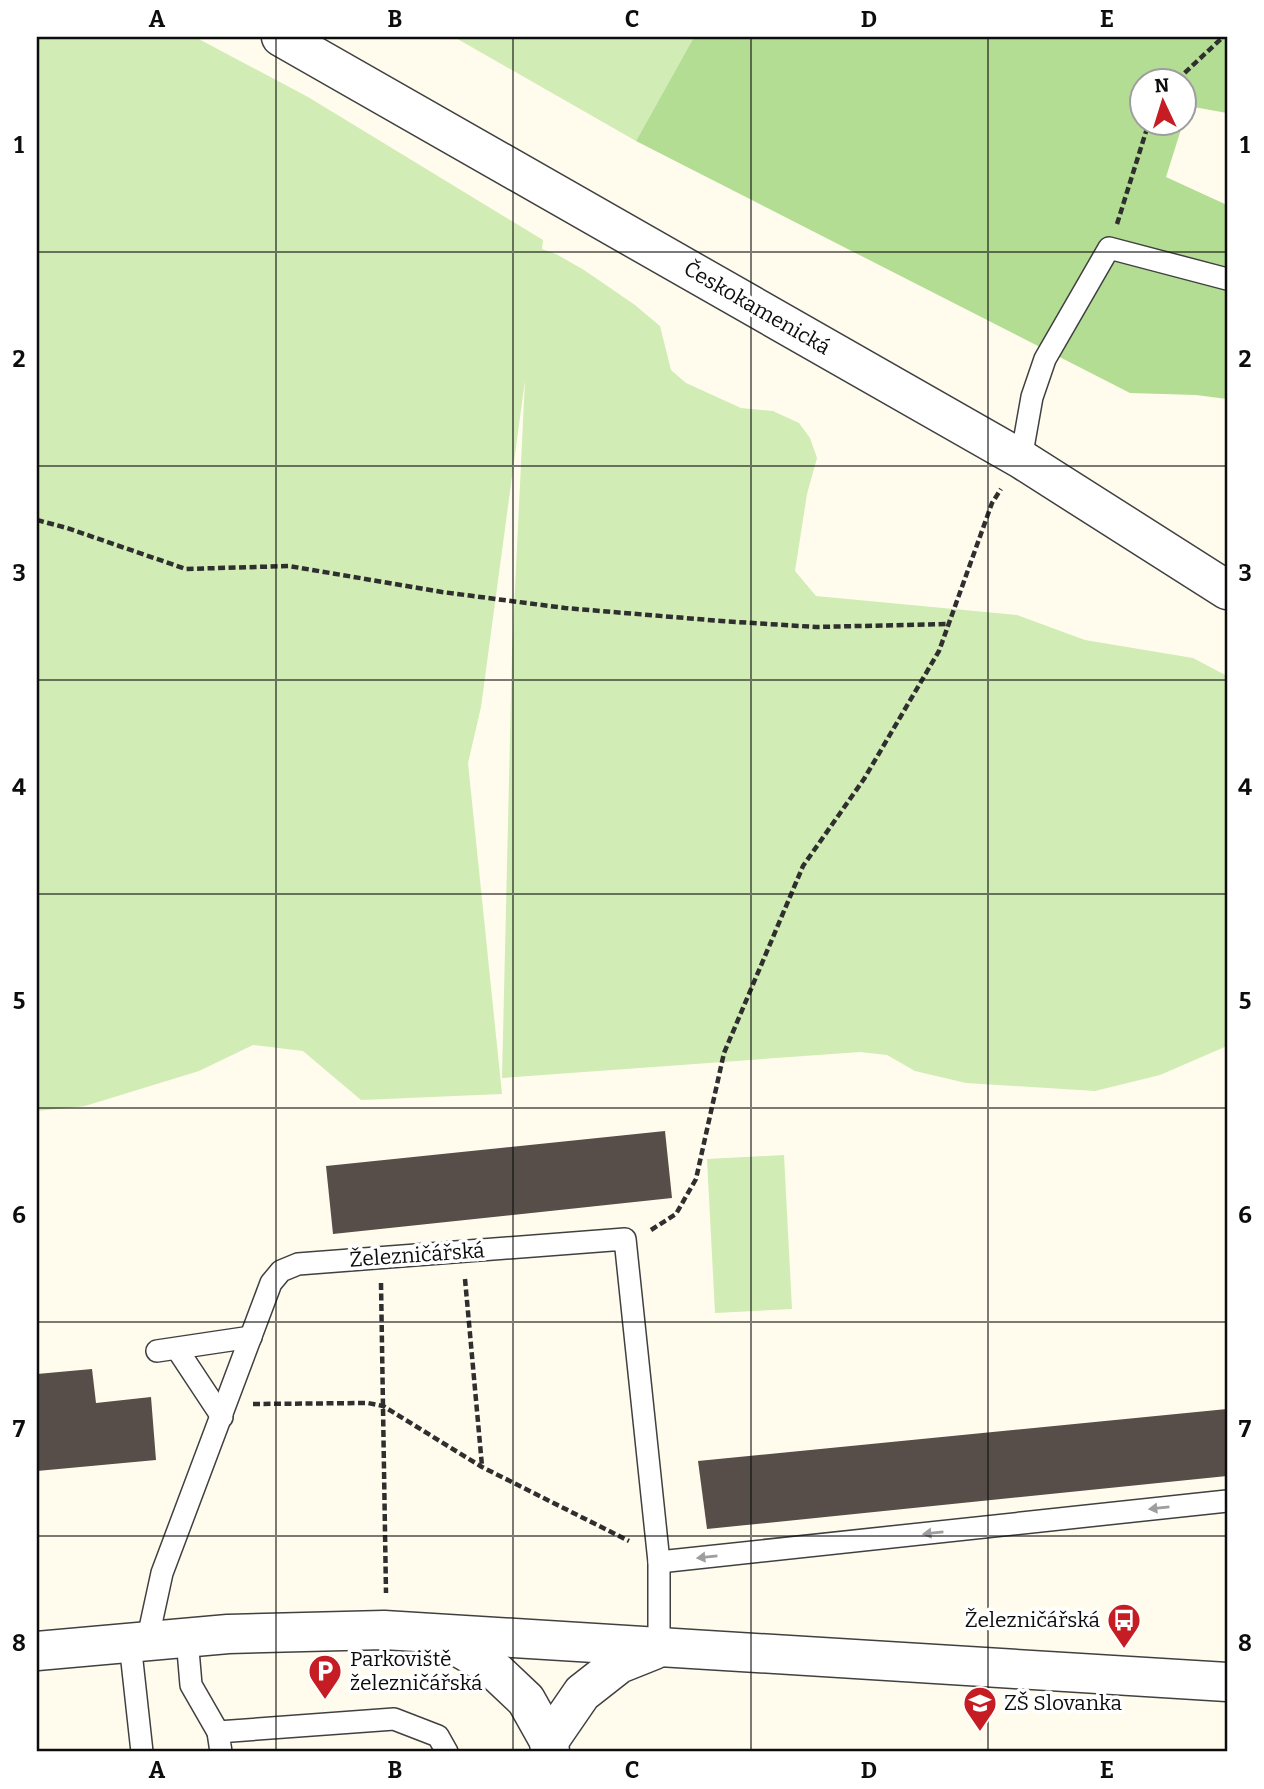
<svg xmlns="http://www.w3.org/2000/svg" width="1264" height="1789" viewBox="0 0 1264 1789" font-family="Bitter,serif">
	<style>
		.green { fill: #d1ecb5 }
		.forest { fill: #b3dd93 }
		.building { fill: #574e49 }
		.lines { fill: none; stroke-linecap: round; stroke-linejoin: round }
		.service-casing { stroke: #404040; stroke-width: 24 }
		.minor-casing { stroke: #404040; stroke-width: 41 }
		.tertiary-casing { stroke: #404040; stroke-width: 41 }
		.path { stroke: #2f2f2f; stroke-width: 4.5; stroke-dasharray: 7 3.5; stroke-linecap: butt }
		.service { stroke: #fff; stroke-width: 21 }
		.minor { stroke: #fff; stroke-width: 38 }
		.tertiary { stroke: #fff; stroke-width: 38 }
		.oneway { fill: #9e9e9e }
		.grid { fill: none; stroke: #0d0d0d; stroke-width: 2; stroke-opacity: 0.55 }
		.labels { text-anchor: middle; stroke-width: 7; stroke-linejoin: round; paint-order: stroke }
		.street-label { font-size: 21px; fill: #0d0d0d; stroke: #fff }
		.poi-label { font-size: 21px; fill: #0d0d0d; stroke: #fff; text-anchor: start }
		.neatline { fill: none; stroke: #0d0d0d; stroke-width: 2.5 }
		.grid-label { font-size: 23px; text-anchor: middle; font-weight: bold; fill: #0d0d0d }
	</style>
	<rect width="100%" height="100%" fill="#fffcee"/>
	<!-- green -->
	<g class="green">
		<polygon points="37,37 195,37 308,97 543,240 542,249 556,254 584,270 635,305 660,326 671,370 686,383 741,408 773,411 799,423 810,438 817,458 807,494 795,571 816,596 1017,615 1085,640 1193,658 1227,676 1227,1046 1160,1075 1095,1091 966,1083 915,1071 887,1055 860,1052 502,1078 512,652 525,380 481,707 468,763 502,1094 361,1100 303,1051 253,1045 199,1071 85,1106 37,1111"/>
		<polygon points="454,37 694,37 636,141"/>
		<polygon points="784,1155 792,1309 715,1313 707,1159"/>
	</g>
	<!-- forest -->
	<polygon class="forest" points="694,37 1227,37 1227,113 1188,106 1184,119 1184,80 1142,80 1142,122 1183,123 1166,177 1227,205 1227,399 1196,395 1130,393 636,141"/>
	<!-- building -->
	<g class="building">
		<polygon points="665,1131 672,1198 333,1234 326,1166"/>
		<polygon points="92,1369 96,1403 151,1397 156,1460 37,1471 37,1374"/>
		<polygon points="1227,1409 1227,1476 707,1529 698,1461"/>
	</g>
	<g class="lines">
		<defs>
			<g id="service">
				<polyline points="1021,459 1032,397 1045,359 1109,248 1227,279"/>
				<polyline points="177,1349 222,1417"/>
				<polyline points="157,1351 251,1337"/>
				<polyline points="659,1562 1227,1501"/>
				<polyline points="187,1638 191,1685 218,1732"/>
				<polyline points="147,1642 162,1573 271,1283 281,1271 298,1264 625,1239 659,1562 659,1648"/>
				<polyline points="130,1643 142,1752"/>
				<polyline points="221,1752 218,1732 394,1719 438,1736 447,1752"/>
			</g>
			<g id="minor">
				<polyline points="443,1638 489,1665 526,1700 549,1741"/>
				<polyline points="37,1651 228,1634 384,1630 1227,1682"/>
				<polyline points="550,1752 549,1741 582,1693 619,1664 654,1650"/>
			</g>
			<polyline id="tertiary" points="281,37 1021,459 1227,590"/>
		</defs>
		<!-- service casing -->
		<use href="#service" class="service-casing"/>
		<!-- minor casing -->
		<use href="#minor" class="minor-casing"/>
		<!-- tertiary casing -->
		<use href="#tertiary" class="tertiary-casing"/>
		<!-- path -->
		<g class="path">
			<polyline points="1177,80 1223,37"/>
			<polyline points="1117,224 1149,122"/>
			<polyline points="37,520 67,528 186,569 289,566 442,592 565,608 721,621 816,627 948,624"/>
			<polyline points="651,1230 676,1214 696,1179 724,1053 803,866 864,779 939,651 992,503 1001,489"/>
			<polyline points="465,1279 482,1466"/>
			<polyline points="381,1283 386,1593"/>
			<polyline points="253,1404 368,1403 383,1406 482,1467 629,1541"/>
		</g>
		<!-- service -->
		<use href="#service" class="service"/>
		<!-- minor -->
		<use href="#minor" class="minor"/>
		<!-- tertiary -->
		<use href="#tertiary" class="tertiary"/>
	</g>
	<!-- one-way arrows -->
	<defs><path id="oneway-solid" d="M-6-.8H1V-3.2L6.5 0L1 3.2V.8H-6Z" transform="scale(1.75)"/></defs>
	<g class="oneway">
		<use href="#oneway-solid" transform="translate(1159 1508) rotate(174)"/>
		<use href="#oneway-solid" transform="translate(933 1533) rotate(174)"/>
		<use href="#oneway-solid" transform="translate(707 1557) rotate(174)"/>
	</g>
	<!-- grid -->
	<path class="grid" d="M276 37V1752M513 37V1752M751 37V1752M988 37V1752M37 252H1227M37 466H1227M37 680H1227M37 894H1227M37 1108H1227M37 1322H1227M37 1536H1227"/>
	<!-- icons -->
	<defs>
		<symbol id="bus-pin" viewBox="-11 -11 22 30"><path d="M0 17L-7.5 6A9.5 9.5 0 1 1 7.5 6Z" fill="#c51d23" stroke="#fff"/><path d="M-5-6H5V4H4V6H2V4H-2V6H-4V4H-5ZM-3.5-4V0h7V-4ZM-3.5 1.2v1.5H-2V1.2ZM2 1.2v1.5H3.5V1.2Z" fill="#fff"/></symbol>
		<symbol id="parking-pin" viewBox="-11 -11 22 30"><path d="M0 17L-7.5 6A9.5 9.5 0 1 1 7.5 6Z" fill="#c51d23" stroke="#fff"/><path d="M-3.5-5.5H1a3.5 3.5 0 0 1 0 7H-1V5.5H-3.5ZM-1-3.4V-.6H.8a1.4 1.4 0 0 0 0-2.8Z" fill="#fff"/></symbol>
		<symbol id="school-pin" viewBox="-11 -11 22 30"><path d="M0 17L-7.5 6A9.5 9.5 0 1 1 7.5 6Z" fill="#c51d23" stroke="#fff"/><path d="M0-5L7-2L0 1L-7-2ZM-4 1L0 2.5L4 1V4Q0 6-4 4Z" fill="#fff"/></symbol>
	</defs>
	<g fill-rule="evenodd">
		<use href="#bus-pin" x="1105" y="1601" width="38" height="52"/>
		<use href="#parking-pin" x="306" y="1652" width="38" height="52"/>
		<use href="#school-pin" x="961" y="1684" width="38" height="52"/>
	</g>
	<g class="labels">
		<!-- street labels -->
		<g class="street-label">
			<text transform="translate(757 308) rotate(30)" y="7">Českokamenická</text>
			<text transform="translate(417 1255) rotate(-4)" y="7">Železničářská</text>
		</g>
		<!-- poi labels -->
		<g class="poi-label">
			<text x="1100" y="1627" text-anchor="end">Železničářská</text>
			<text x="350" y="1666">Parkoviště<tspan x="350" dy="24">železničářská</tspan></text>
			<text x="1004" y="1710">ZŠ Slovanka</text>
		</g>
	</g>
	<!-- border -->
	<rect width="1264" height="1789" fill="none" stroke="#ffffff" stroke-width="77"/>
	<!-- north arrow -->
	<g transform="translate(1163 102) rotate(356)"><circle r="33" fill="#ffffff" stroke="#9e9e9e" stroke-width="2"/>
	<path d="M0-5L12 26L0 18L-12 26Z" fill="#c51d23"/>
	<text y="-10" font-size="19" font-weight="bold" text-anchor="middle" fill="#0d0d0d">N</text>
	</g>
	<rect x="38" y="38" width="1188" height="1712" class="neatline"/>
	<g class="grid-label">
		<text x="157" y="27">A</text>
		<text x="395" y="27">B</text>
		<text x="632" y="27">C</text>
		<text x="869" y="27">D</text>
		<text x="1107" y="27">E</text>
		<text x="19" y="153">1</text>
		<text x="1245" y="153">1</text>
		<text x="19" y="367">2</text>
		<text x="1245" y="367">2</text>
		<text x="19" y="581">3</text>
		<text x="1245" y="581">3</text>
		<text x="19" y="795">4</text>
		<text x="1245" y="795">4</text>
		<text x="19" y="1009">5</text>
		<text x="1245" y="1009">5</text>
		<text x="19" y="1223">6</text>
		<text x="1245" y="1223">6</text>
		<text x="19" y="1437">7</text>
		<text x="1245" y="1437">7</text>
		<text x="19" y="1651">8</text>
		<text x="1245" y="1651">8</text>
		<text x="157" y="1778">A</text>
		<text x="395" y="1778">B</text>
		<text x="632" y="1778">C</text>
		<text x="869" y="1778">D</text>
		<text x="1107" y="1778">E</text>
	</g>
</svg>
